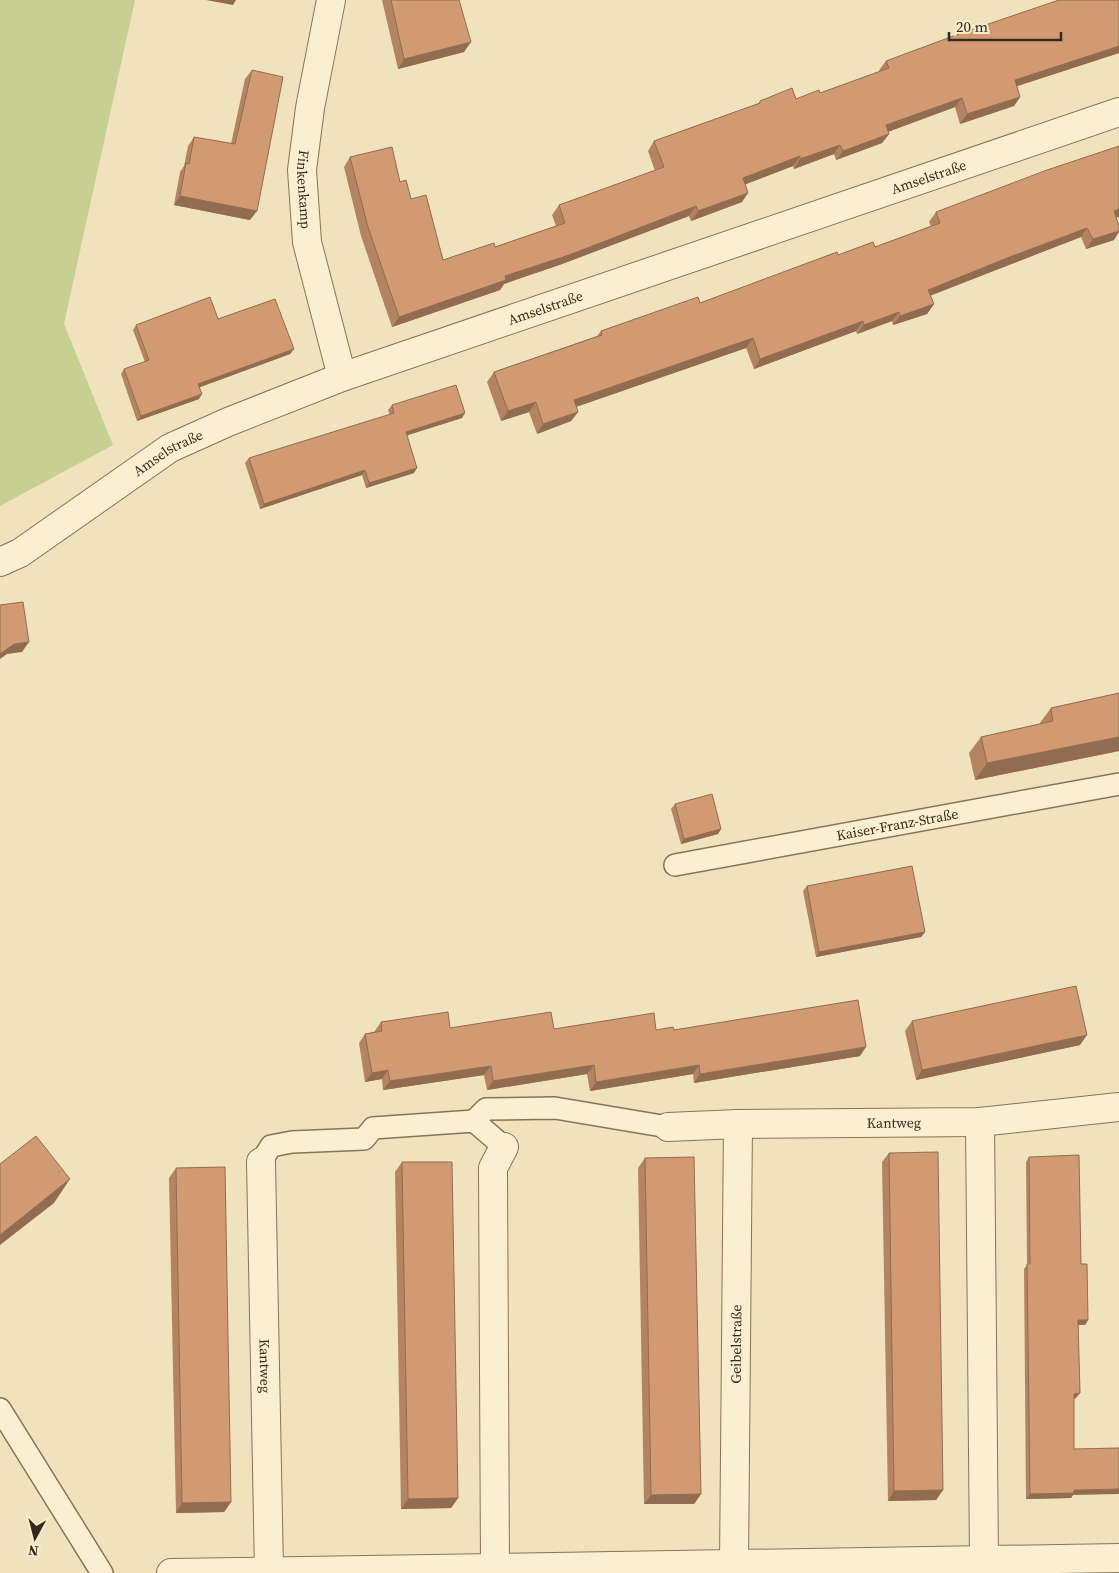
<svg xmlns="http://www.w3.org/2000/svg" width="1119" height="1573" viewBox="0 0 1119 1573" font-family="'Source Serif 4',serif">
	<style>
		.green { fill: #c7cf92 }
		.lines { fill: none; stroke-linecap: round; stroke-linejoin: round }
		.lane-casing { stroke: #8a7256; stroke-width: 24 }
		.street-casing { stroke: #8a7256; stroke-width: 30 }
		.lane { stroke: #fbefd2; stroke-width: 21 }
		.street { stroke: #fbefd2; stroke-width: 28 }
		.wall { fill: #b48462 }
		.shaded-wall { fill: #926c50 }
		.building { fill: #d19a72; stroke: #926c50 }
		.labels { text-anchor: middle; stroke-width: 5; stroke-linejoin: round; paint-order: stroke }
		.street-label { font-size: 14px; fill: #382a1b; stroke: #f7ecce }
	</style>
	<rect width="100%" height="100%" fill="#f1e2be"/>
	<!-- green -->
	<polygon class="green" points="0,0 135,0 64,324 113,445 0,506"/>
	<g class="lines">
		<defs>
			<g id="lane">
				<path id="s1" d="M675 865 1119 784"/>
				<polyline points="474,1121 486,1109 555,1108 668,1127"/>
				<polyline points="261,1162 271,1146 292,1142 364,1139 373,1128 474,1121 504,1147"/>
				<polyline points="0,1409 102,1573"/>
			</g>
			<g id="street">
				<path id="s2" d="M331 0 310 108 302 170 307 242 342 377"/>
				<path id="s3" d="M0 562 20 553 170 448 228 422 342 377 1119 112"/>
				<polyline points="980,1122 984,1560"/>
				<path id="s4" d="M668 1127 738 1124 980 1122 1119 1107"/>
				<path id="s5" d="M261 1162 269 1571"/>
				<path id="s6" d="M734 1564 738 1124"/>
				<polyline points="495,1567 493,1168 504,1147"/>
				<polyline points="171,1573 1119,1558"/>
			</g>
		</defs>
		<!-- lane casing -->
		<use href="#lane" class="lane-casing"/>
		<!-- street casing -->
		<use href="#street" class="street-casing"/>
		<!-- lane -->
		<use href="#lane" class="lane"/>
		<!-- street -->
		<use href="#street" class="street"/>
	</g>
	<!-- wall -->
	<g class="wall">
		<polygon points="382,0 459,0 464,52 398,69"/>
		<polygon points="1119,53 1017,86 1020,97 1014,106 960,124 955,107 888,132 889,134 882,143 836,160 834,154 794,169 793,166 745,184 742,202 691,221 689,216 562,264 504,284 500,290 392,327 361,236 344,167 350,157 400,182 411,199 443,260 495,247 556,226 552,215 559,205 655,171 648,151 654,141 758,104 760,101 796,99 820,93 880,72 879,70 886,61"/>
		<polygon points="252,70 250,220 174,205 180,172 184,166 188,146 194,137 231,144 245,79"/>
		<polygon points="936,212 1116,218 1114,240 1086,249 1081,237 1001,268 930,296 934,304 927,314 893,325 892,321 857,334 856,331 754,369 746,348 576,407 578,412 571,421 537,434 529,412 501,421 487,382 494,372 597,336 601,331 700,303 838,255 875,247 931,226 929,222"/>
		<polygon points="218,319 294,349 290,354 200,387 199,399 137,421 121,374 124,369 145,362 133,330 136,325"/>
		<polygon points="392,405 462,418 407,435 414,473 366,488 362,475 260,509 245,463 249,458 390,415 388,410"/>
		<polygon points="1119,693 1119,751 975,780 969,753 981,737 1039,724 1051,708"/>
		<polygon points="675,804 721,829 718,834 681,844 671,809"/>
		<polygon points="807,886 925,932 921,937 816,957 803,891"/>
		<polygon points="912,1021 1080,1045 916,1080 905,1031"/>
		<polygon points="381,1022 450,1028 674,1030 860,1056 694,1083 693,1074 590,1091 587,1074 487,1090 484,1075 383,1090 382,1079 365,1082 359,1043 365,1034 374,1032"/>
		<polygon points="889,1153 943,1490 936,1500 888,1501 882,1162"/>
		<polygon points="1029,1157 1081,1264 1088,1320 1085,1325 1078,1325 1076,1398 1074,1399 1073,1495 1071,1498 1026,1499 1024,1269 1027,1265 1026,1162"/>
		<polygon points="645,1158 701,1494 694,1504 644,1504 638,1168"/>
		<polygon points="402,1162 458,1498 451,1508 401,1509 395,1172"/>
		<polygon points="176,1168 231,1502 224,1512 176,1513 169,1178"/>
	</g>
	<!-- shaded-wall -->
	<g class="shaded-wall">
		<polygon points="206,0 236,0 233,5"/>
		<polygon points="471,42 464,52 398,69 404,59"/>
		<polygon points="1119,46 1119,53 1008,89 1015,80"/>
		<polygon points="1020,97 1014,106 960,124 967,114"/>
		<polygon points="962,98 955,107 879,135 886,125"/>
		<polygon points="889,134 882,143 836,160 843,151"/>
		<polygon points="840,145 834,154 794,169 800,159"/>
		<polygon points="800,156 793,166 736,188 743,178"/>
		<polygon points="748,193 742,202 691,221 698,211"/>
		<polygon points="180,196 257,211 250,220 174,205"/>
		<polygon points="696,206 689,216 562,264 504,284 500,290 392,327 399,317 505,276"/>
		<polygon points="1119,209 1119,217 1107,221 1114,211"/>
		<polygon points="1087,228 1081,237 921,299 928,290 1007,258"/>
		<polygon points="1119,231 1119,232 1114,240 1086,249 1093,239"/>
		<polygon points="934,304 927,314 893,325 900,316"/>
		<polygon points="899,312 892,321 857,334 864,325"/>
		<polygon points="863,321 856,331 754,369 760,359"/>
		<polygon points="753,338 746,348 567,410 574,400"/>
		<polygon points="294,349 290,354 195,389 198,384"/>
		<polygon points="202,394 199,399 137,421 141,416"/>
		<polygon points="536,402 529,412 501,421 508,411"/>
		<polygon points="578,412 571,421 537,434 543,424"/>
		<polygon points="465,413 462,418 402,437 406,432"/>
		<polygon points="417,468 414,473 366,488 369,483"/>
		<polygon points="365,470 362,475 260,509 264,504"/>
		<polygon points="29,642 22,652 7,654 0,659 0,654 14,644"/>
		<polygon points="1119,737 1119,751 975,780 987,763"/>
		<polygon points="721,829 718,834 681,844 684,839"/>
		<polygon points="925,932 921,937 816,957 819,952"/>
		<polygon points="1087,1035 1080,1045 916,1080 922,1070"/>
		<polygon points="866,1047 860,1056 694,1083 700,1074"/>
		<polygon points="594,1065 587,1074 487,1090 493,1081"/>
		<polygon points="699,1065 693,1074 590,1091 596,1082"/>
		<polygon points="491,1066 484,1075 383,1090 390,1081"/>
		<polygon points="388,1070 382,1079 365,1082 372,1073"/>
		<polygon points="70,1179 54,1203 0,1245 0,1235"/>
		<polygon points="1078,1320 1088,1320 1085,1325 1075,1325"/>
		<polygon points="1080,1393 1076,1398 1070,1399 1074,1394"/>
		<polygon points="1119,1489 1119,1494 1073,1495 1071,1498 1026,1499 1030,1494 1074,1490"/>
		<polygon points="943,1490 936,1500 888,1501 894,1491"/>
		<polygon points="701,1494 694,1504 644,1504 651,1495"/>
		<polygon points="458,1498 451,1508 401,1509 408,1499"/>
		<polygon points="231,1502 224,1512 176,1513 182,1503"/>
	</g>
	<!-- building -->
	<g class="building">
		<polygon points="391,0 459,0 471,42 404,59"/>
		<polygon points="1059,0 1119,0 1119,46 1015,80 1020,97 967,114 962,98 886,125 889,134 843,151 840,145 800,159 800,156 743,178 748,193 698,211 696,206 569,255 505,276 506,280 399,317 368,227 350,157 392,147 400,182 406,180 411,199 426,195 443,260 494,243 495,247 565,223 559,205 664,167 654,141 760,103 760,101 792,88 796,99 819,90 820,93 889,68 886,61 956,35"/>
		<polygon points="252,70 283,77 257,211 180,196 186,163 189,164 194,137 235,144"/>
		<polygon points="1119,146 1119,209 1114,211 1119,226 1119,231 1093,239 1087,228 1007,258 928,290 934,304 900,316 899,312 864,325 863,321 760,359 753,338 574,400 578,412 543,424 536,402 508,411 494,372 602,335 601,331 698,297 700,303 837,252 838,255 873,242 875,247 940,223 936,212 1047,170"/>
		<polygon points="210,297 218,319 275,299 294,349 198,384 202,394 141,416 124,369 149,360 136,325"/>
		<polygon points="456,385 465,413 406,432 417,468 369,483 365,470 264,504 249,458 394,413 392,405"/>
		<polygon points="23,602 29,642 14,644 0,654 0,605"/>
		<polygon points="1119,693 1119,737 987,763 981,737 1053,721 1051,708"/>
		<polygon points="712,794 721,829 684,839 675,804"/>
		<polygon points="912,866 925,932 819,952 807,886"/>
		<polygon points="1076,986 1087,1035 922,1070 912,1021"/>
		<polygon points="858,1000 866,1047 700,1074 699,1065 596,1082 594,1065 493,1081 491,1066 390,1081 388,1070 372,1073 365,1034 382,1031 381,1022 448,1012 450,1028 551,1012 554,1029 654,1013 656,1030 673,1027 674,1030"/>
		<polygon points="36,1136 70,1179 0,1235 0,1164"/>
		<polygon points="938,1152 943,1490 894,1491 889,1153"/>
		<polygon points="1079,1155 1081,1264 1087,1264 1088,1320 1078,1320 1080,1393 1074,1394 1074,1449 1119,1448 1119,1489 1074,1490 1074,1493 1030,1494 1027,1264 1030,1264 1029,1157"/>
		<polygon points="694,1157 701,1494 651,1495 645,1158"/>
		<polygon points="402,1162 452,1162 458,1498 408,1499"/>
		<polygon points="225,1167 231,1502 182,1503 176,1168"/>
	</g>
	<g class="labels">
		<!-- street labels -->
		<g class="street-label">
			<text dy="5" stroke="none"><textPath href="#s3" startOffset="1011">Amselstraße</textPath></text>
			<text dy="5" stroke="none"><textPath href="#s2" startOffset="192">Finkenkamp</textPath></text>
			<text dy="5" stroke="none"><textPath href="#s3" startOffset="606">Amselstraße</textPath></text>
			<text dy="5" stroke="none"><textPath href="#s3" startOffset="201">Amselstraße</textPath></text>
			<text dy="5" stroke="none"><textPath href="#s1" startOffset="226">Kaiser-Franz-Straße</textPath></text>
			<text dy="5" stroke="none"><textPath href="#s4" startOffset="226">Kantweg</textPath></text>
			<text dy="5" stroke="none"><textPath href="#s6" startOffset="220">Geibelstraße</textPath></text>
			<text dy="5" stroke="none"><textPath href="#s5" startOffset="204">Kantweg</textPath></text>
		</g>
	</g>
	<!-- north arrow -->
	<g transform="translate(35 1538) rotate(187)" stroke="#f7ecce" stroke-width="4" paint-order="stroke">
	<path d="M0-4L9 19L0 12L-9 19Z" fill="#382a1b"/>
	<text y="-8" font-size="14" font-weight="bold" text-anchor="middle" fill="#382a1b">N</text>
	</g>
	<!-- scale -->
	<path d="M949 32v8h112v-8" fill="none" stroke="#382a1b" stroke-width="2.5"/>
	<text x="956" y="32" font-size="15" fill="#382a1b" stroke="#f7ecce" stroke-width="4" paint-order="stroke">20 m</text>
</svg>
